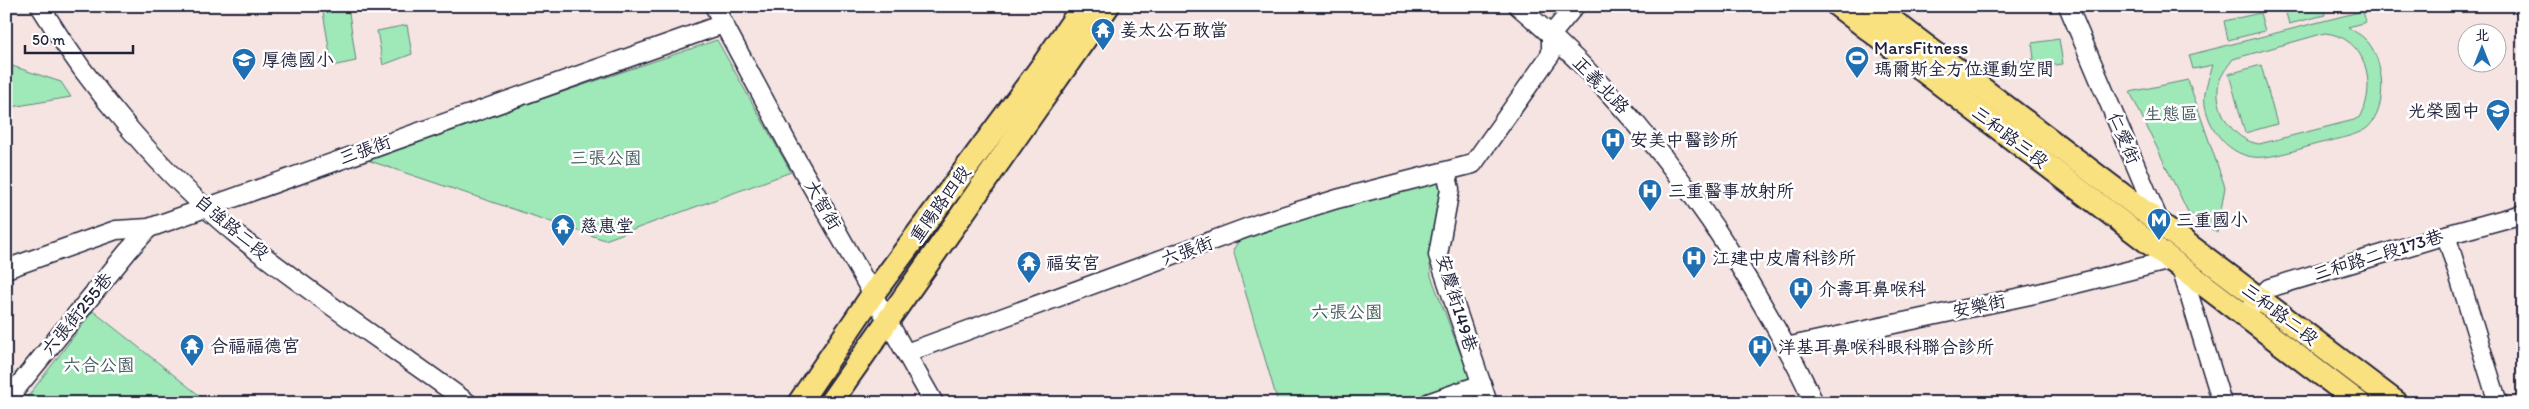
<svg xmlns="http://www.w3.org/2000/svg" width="2529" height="409" viewBox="0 0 2529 409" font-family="Itim,'LXGW WenKai TC',sans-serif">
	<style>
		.green { fill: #9fe8b7; stroke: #608579; fill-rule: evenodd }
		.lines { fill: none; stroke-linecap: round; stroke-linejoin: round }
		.minor-casing { stroke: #22223b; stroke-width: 21 }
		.major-casing { stroke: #22223b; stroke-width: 26 }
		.minor { stroke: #fff; stroke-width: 18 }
		.major { stroke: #fae180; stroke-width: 22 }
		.labels { text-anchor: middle; stroke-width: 5; stroke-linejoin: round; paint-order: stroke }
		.poi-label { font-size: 18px; fill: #22223b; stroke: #fff; text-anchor: start }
		.street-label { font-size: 18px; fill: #22223b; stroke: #fff }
		.park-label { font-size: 18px; fill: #485d60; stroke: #fff }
	</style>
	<rect width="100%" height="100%" fill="#f6e4e3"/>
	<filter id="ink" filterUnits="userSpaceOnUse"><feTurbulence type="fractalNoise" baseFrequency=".02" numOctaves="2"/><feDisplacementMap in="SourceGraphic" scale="10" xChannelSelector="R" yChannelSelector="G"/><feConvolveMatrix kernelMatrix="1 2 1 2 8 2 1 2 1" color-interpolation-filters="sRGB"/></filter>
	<g filter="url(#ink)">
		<!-- green -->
		<g class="green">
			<polygon points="322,6 348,6 356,61 332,66"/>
			<polygon points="2284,6 2323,6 2325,15 2289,24"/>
			<path d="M2363 11 2366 22 2348 27C2353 31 2360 34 2364 38 2385 56 2389 110 2367 128 2357 136 2329 141 2317 144 2300 149 2282 155 2265 157 2234 161 2210 134 2205 105 2203 91 2209 78 2213 65L2193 69 2189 55ZM2325 33C2366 37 2377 83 2361 116L2354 120 2259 144C2232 140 2213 108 2219 82 2222 73 2228 66 2233 59Z"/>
			<polygon points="2260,13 2265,31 2228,40 2224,21"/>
			<polygon points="407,25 412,54 383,65 377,31"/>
			<polygon points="2059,39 2063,64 2005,71 1997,64 2034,59 2032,43"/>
			<polygon points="717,40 791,172 605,240 364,159"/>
			<polygon points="6,64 61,82 71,97 6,108"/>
			<polygon points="2261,65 2277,124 2245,133 2229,74"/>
			<polygon points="2188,80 2225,187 2217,233 2188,212 2130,92"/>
			<polygon points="1442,178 1437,227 1429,254 1431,276 1470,379 1406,403 1278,403 1233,250 1238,242 1325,210"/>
			<polygon points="93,311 209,403 23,403"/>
		</g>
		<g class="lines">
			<defs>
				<g id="minor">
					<path d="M40 6C91 90 165 177 242 239 315 297 393 348 468 403"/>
					<polyline points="714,6 789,146 934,403"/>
					<path d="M1518 6C1621 93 1703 198 1769 316 1785 344 1801 373 1814 403"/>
					<polyline points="2068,6 2160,223"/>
					<polyline points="1551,35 1575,6"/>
					<polyline points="1446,172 1450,189 1438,255 1488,403"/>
					<polyline points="2446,235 2498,403"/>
					<polyline points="2180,265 2222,403"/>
					<polyline points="6,269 116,230 149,228 723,24"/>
					<polyline points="2252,307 2269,288 2446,235 2523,214"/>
					<polyline points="1786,347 2035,294 2171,260"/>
					<polyline points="906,353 1260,223 1337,199 1473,164 1551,54 1551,35"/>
					<polyline points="6,401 128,251 149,228"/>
					<polyline points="1428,403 1482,384"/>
				</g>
				<g id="major">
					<polyline points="1838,6 2359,403"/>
					<polyline points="1873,6 2397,403"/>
					<polyline points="799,403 873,294 1045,62 1083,6"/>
					<polyline points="830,403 1108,6"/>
				</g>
			</defs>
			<!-- minor casing -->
			<use href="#minor" class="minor-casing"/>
			<!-- major casing -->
			<use href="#major" class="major-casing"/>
			<!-- minor -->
			<use href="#minor" class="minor"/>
			<!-- major -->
			<use href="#major" class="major"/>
		</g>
	</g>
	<!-- icons -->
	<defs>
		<symbol id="temple-pin" viewBox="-11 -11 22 30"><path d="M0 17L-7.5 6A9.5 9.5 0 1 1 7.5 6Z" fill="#1f6fb2" stroke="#fff"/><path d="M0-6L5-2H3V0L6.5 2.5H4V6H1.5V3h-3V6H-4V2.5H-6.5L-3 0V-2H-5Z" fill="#fff"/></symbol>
		<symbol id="stadium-pin" viewBox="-11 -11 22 30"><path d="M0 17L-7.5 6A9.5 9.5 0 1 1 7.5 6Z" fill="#1f6fb2" stroke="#fff"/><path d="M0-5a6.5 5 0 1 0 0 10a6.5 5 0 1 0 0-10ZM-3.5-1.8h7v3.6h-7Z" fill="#fff"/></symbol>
		<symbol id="school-pin" viewBox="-11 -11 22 30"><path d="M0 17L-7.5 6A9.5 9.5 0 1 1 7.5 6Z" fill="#1f6fb2" stroke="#fff"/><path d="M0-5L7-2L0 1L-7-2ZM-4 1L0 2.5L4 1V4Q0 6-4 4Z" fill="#fff"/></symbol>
		<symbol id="hospital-pin" viewBox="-11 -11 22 30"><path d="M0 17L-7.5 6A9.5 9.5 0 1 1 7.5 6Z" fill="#1f6fb2" stroke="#fff"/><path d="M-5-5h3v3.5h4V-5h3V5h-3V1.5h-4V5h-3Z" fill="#fff"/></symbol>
		<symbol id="metro-pin" viewBox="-11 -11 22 30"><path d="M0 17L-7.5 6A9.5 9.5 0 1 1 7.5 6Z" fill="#1f6fb2" stroke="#fff"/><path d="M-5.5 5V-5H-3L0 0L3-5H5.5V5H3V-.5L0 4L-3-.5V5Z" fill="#fff"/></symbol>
	</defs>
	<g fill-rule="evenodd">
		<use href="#temple-pin" x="1089" y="16" width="28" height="38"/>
		<use href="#stadium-pin" x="1843" y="44" width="28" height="38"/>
		<use href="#school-pin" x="230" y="46" width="28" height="38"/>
		<use href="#school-pin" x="2484" y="97" width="28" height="38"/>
		<use href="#hospital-pin" x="1599" y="126" width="28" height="38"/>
		<use href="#hospital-pin" x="1636" y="177" width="28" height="38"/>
		<use href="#metro-pin" x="2145" y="206" width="28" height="38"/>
		<use href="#temple-pin" x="549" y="212" width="28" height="38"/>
		<use href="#hospital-pin" x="1680" y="244" width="28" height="38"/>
		<use href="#temple-pin" x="1015" y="249" width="28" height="38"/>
		<use href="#hospital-pin" x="1787" y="275" width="28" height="38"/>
		<use href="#temple-pin" x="178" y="332" width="28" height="38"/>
		<use href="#hospital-pin" x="1746" y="333" width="28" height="38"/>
	</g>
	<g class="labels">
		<!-- poi labels -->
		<g class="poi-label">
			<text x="1120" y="36">姜太公石敢當</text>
			<text x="1874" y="54">MarsFitness<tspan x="1874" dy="21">瑪爾斯全方位運動空間</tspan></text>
			<text x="262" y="66">厚德國小</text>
			<text x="2480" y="117" text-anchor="end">光榮國中</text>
			<text x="1630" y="146">安美中醫診所</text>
			<text x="1668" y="197">三重醫事放射所</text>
			<text x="2176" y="226">三重國小</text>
			<text x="580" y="232">慈惠堂</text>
			<text x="1712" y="264">江建中皮膚科診所</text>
			<text x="1046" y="269">福安宮</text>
			<text x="1818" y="295">介壽耳鼻喉科</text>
			<text x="210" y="352">合福福德宮</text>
			<text x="1778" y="353">洋基耳鼻喉科眼科聯合診所</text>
		</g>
		<!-- street labels -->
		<g class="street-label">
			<text transform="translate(1601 85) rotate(46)" y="6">正義北路</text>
			<text transform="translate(2010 137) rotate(37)" y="6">三和路三段</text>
			<text transform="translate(2124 138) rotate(67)" y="6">仁愛街</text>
			<text transform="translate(365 150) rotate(-20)" y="6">三張街</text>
			<text transform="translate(940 204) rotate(-54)" y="6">重陽路四段</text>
			<text transform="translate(823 205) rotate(60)" y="6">大智街</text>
			<text transform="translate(232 227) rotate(40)" y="6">自強路二段</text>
			<text transform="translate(1187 251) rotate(-20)" y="6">六張街</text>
			<text transform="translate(2378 255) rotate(-17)" y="6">三和路二段173巷</text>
			<text transform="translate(1457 303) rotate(73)" y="6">安慶街149巷</text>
			<text transform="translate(1979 306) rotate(-12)" y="6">安樂街</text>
			<text transform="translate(77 314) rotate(-51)" y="6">六張街255巷</text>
			<text transform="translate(2280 314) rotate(37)" y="6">三和路二段</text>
		</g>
		<!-- park labels -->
		<g class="park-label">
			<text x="2171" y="120">生態區</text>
			<text x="606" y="164">三張公園</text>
			<text x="1347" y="318">六張公園</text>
			<text x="99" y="371">六合公園</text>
		</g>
	</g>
	<!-- margin -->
	<rect width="2529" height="409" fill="none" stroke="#fff" stroke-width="25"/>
	<rect x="12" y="12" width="2504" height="384" fill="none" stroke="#22223b" stroke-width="2" filter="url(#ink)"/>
	<!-- north arrow -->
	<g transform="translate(2482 48)"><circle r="24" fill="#ffffff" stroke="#a7a7b1"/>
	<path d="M0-4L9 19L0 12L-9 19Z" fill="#1f6fb2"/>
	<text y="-8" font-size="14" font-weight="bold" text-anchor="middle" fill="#22223b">北</text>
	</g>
	<!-- scale -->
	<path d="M25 45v8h108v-8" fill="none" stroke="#22223b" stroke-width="2.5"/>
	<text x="32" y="45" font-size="15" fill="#22223b" stroke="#ffffff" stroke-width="4" paint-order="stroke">50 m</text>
</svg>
